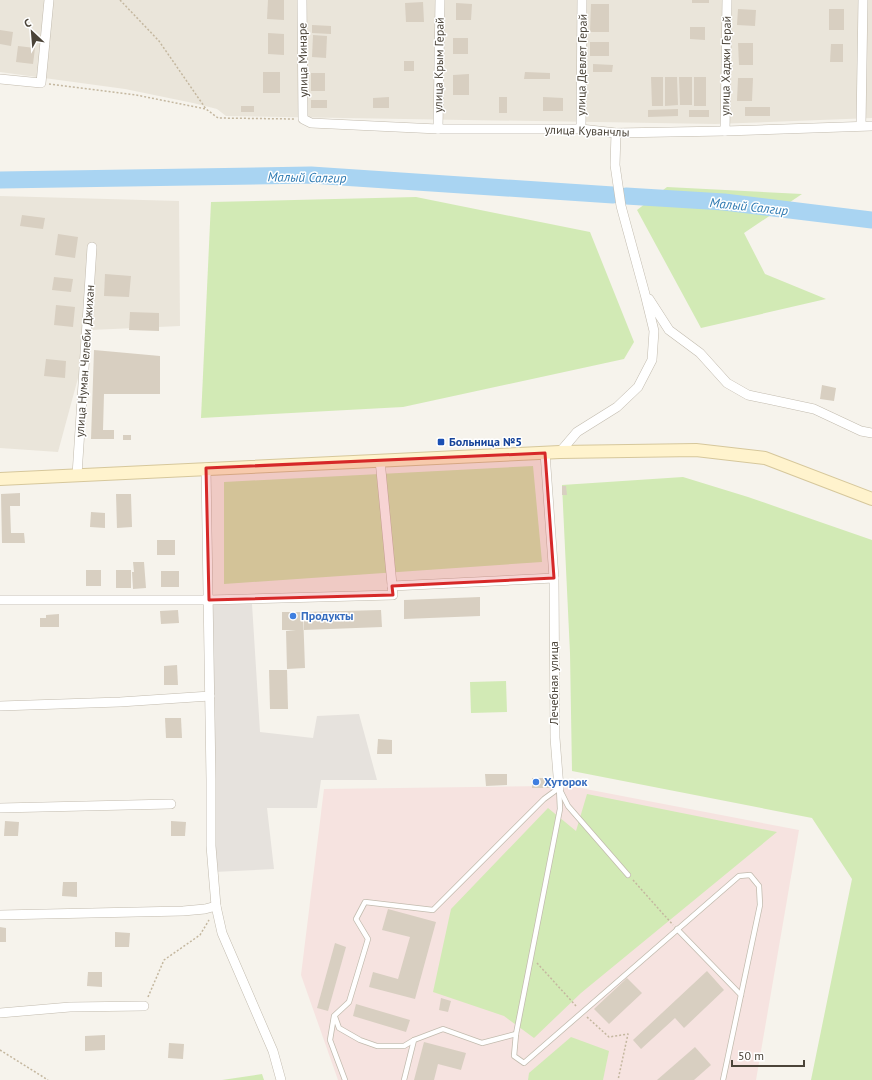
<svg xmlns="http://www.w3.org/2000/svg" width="872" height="1080" viewBox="0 0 872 1080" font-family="'PT Sans',sans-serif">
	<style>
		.residential { fill: #eae5da }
		.industrial { fill: #e6e2dd }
		.medical { fill: #f6e3e0 }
		.green { fill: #d2eab5 }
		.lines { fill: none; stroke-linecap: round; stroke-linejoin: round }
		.river { stroke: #a9d4f2; stroke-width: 17 }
		.building { fill: #d8cfc1 }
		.lane-casing { stroke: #c2bbae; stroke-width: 6 }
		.street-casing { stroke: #c2bbae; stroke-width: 10 }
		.secondary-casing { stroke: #d6c79b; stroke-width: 14 }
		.path { stroke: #c4b79f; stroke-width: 1.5; stroke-dasharray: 2 2; stroke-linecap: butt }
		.lane { stroke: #fff; stroke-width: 4.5 }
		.street { stroke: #fff; stroke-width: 9 }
		.secondary { stroke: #fff3cd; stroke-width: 12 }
		.marked { fill: #d62828; fill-opacity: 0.2; stroke: #d62828; stroke-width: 3; stroke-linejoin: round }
		.transit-dot { fill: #1a4fb4; stroke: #fff; stroke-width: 1.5 }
		.shop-dot { fill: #3f7fe0; stroke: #fff; stroke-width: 1.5 }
		.labels { text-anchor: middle; stroke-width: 3; stroke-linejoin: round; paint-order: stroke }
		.street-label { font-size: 12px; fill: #4b4439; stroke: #fff }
		.transit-label { font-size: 12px; font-weight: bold; fill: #164399; stroke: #fff; text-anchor: start }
		.shop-label { font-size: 12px; font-weight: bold; fill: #366cbe; stroke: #fff; text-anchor: start }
		.water-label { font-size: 13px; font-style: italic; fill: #2e7ab2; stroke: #fff }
	</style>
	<rect width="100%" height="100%" fill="#f6f3ec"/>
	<!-- residential -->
	<g class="residential">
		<polygon points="0,0 872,0 872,118 715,124 226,116 217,109 193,103 125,89 0,72"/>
		<polygon points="0,196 179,201 180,326 91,330 58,452 0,448"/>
	</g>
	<!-- industrial -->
	<polygon class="industrial" points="212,604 252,604 260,732 313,738 317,716 359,714 377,780 321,780 317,808 267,808 274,869 214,872"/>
	<!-- medical -->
	<polygon class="medical" points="548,786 570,786 799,830 756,1080 338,1080 301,975 324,789"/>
	<!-- green -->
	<g class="green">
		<polygon points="667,187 802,194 744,233 765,274 826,299 701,328 637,210"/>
		<polygon points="416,197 590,232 634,342 624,359 403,407 201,418 211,202"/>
		<polygon points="533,466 542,562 224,584 224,482"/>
		<polygon points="683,477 748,497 872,540 872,1080 811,1080 852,879 812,818 572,771 570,653 562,485"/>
		<polygon points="506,681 507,712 471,713 470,682"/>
		<polygon points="587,794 777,832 581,993 534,1038 504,1016 433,992 451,909 548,808 576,831"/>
		<polygon points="571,1037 609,1051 603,1080 528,1080 529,1073"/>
		<polygon points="262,1074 264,1080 222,1080"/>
	</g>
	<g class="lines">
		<!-- river -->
		<g class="river">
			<polyline points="0,180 311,175 613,195"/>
			<polyline points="626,196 724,202 872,220"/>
		</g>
	</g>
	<!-- building -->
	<g class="building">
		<polygon points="268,0 284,0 284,20 267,19"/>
		<rect x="692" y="0" width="17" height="3"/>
		<polygon points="423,2 424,22 406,22 405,3"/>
		<polygon points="456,3 472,4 471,20 456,20"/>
		<polygon points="591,4 609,4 609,32 590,32"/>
		<polygon points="738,9 756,10 755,26 737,25"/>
		<rect x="829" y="9" width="15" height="21"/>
		<polygon points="312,25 331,26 331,34 312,33"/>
		<polygon points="690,27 705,27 705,40 690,39"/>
		<polygon points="0,30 13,32 11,46 0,44"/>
		<polygon points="268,33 284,34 284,55 268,54"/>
		<polygon points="313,35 327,36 326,58 312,57"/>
		<rect x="453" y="38" width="15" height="16"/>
		<rect x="590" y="42" width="19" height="14"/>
		<polygon points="738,43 753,43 753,65 739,65"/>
		<polygon points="831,44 843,44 843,62 830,62"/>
		<polygon points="18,46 35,48 33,64 16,62"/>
		<rect x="404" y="61" width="10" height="10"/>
		<polygon points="593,64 613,65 612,72 593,72"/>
		<rect x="263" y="72" width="17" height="21"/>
		<polygon points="525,72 550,73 550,79 524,79"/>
		<rect x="311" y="73" width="14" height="18"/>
		<polygon points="469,74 469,95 453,95 453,75"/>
		<polygon points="651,77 663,77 663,106 652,106"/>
		<polygon points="665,77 677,77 678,105 665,106"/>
		<polygon points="679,77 692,77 692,105 680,105"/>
		<rect x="694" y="77" width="12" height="29"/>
		<polygon points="738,78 753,78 752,101 737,101"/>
		<polygon points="389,97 389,108 373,108 373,98"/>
		<rect x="499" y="97" width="8" height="16"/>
		<polygon points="543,97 563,98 563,111 543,111"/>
		<rect x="311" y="100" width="16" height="8"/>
		<rect x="241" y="106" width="13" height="6"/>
		<rect x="745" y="107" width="25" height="9"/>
		<polygon points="678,109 678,116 648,117 648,110"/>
		<rect x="689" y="110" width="20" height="7"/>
		<polygon points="22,215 45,218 43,229 20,226"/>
		<polygon points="58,234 78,237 75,258 55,255"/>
		<polygon points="105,274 131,276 129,297 104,296"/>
		<polygon points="54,277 73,279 71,292 52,290"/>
		<polygon points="56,305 75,307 73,327 54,325"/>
		<polygon points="130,312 159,313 159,331 129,330"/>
		<polygon points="94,350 160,356 160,394 104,394 103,430 114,430 114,439 91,439"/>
		<polygon points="46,359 66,361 65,378 44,376"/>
		<polygon points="822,385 836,388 834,401 820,399"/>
		<rect x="123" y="435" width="8" height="5"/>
		<polygon points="562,486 566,486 567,495 562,495"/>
		<polygon points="20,493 20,506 10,506 11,533 24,533 25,543 2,543 1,494"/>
		<polygon points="116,494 131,494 132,527 117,528"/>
		<polygon points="91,512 105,513 105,528 90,527"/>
		<rect x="157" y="540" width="18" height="15"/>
		<polygon points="133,562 144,562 146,588 133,589 132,572 134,572"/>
		<rect x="86" y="570" width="15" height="16"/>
		<rect x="116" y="570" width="15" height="18"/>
		<rect x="161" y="571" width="18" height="16"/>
		<polygon points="480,597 480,616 404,619 404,600"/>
		<polygon points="178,610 179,623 161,624 160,611"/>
		<polygon points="381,610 382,627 304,630 304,612"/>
		<polygon points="282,612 303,612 305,668 287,669 286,631 296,630 282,630"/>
		<polygon points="59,614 59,627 40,627 40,618 46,618 46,615"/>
		<polygon points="177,665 178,685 164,685 164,666"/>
		<polygon points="269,670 287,670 288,709 270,709"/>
		<polygon points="165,718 181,718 182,738 166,738"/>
		<polygon points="378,739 392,740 392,754 377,754"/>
		<polygon points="485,774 507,774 507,785 486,786"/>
		<rect x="532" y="778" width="20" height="10"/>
		<polygon points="5,821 19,822 18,836 4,836"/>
		<polygon points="171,821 186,822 185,836 171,836"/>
		<polygon points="63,882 77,882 77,897 62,896"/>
		<polygon points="388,909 436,922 415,999 369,987 373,972 398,979 410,937 382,930"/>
		<polygon points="0,927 6,928 6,942 0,942"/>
		<polygon points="115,932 130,933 129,947 115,947"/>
		<polygon points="335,943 346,947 328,1011 317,1008"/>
		<polygon points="707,971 724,990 684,1028 675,1018 641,1049 633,1040"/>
		<polygon points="88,972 102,972 102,987 87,986"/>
		<polygon points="627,978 642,993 609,1024 594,1009"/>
		<polygon points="441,998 451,1001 448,1012 439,1010"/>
		<polygon points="356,1004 410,1020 406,1032 353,1016"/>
		<polygon points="105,1035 105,1050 85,1051 85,1036"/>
		<polygon points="424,1042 466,1053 461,1070 438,1064 434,1080 414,1080"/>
		<polygon points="169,1043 184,1044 183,1059 168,1058"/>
		<polygon points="695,1047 711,1065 694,1080 657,1080"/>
	</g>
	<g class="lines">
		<defs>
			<g id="lane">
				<polyline points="559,788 560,809 516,1034 514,1056 524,1063 739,876 750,875 759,886 760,905 723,1080"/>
				<polyline points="677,929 741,995"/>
				<polyline points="335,1017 339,1028 360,1040 377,1046 404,1046 414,1040"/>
				<polyline points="345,1080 330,1040 334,1016 349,1002 368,939 356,919 365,902 433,910 544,799 559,788 568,806 628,875"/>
				<polyline points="404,1080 414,1040 443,1029 482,1043 516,1034"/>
			</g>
			<g id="street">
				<polyline points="302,0 303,119 311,123 438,129 581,129 616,133 725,131 872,126"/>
				<polyline points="0,79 41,83 49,0"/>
				<polyline points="861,125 863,0"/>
				<polyline points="438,129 440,0"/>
				<polyline points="581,129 582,0"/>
				<polyline points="725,131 727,0"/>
				<polyline points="649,299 669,330 700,353 727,383 748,395 814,409 861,431 872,433"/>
				<polyline points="560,452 577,432 617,407 638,387 652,360 654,331 645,294 621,206 615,165 616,133"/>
				<polyline points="545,453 554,578 555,738 559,788"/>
				<polyline points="206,468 211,779 211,846 216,906 222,933 273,1051 281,1080"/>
				<polyline points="77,475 92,247"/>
				<polyline points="392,586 554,578"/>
				<polyline points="0,600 209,600 393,595 380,460"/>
				<polyline points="0,706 120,702 210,696"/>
				<polyline points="0,808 171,804"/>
				<polyline points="0,915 183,911 205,909 216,906"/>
				<polyline points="0,1013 70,1007 144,1006"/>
			</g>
			<polyline id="secondary" points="0,479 560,452 696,450 765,458 872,499"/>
		</defs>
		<!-- lane casing -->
		<use href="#lane" class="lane-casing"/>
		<!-- street casing -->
		<use href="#street" class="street-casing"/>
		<!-- secondary casing -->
		<use href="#secondary" class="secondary-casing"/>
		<!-- path -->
		<g class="path">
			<polyline points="120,0 159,41 206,109"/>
			<polyline points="49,84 136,95 206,109 218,118 294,119"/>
			<polyline points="633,880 673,925"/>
			<polyline points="537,963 577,1007"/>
			<polyline points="148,997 164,960 200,935 209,920"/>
			<polyline points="587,1017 609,1037 628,1034 618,1080"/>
			<polyline points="0,1050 48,1080"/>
		</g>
		<!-- lane -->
		<use href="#lane" class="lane"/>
		<!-- street -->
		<use href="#street" class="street"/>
		<!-- secondary -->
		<use href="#secondary" class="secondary"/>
	</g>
	<!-- marked area -->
	<path class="marked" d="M545 453 554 578 392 586 393 595 209 600 206 468Z"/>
	<!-- markers -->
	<rect class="transit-dot" x="437" y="438" width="8" height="8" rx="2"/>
	<g class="shop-dot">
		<circle cx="293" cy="616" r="4"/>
		<circle cx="536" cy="782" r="4"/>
	</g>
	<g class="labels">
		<!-- street labels -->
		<g class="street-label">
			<text transform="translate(303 60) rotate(-91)" y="4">улица Минаре</text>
			<text transform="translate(439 65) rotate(-89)" y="4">улица Крым Герай</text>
			<text transform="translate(582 65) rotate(-89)" y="4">улица Девлет Герай</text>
			<text transform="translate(726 66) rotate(-89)" y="4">улица Хаджи Герай</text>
			<text transform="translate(587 131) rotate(2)" y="4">улица Куванчлы</text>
			<text transform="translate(85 361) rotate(-86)" y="4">улица Нуман Челеби Джихан</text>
			<text transform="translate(554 683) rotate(-90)" y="4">Лечебная улица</text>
		</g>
		<!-- transit labels -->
		<g class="transit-label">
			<text x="449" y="446">Больница №5</text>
		</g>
		<!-- shop labels -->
		<g class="shop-label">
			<text x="301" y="620">Продукты</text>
			<text x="544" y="786">Хуторок</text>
		</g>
		<!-- water labels -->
		<g class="water-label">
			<text transform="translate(307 177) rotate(1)" y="5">Малый Салгир</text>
			<text transform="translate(749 206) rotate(6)" y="5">Малый Салгир</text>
		</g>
	</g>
	<!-- north arrow -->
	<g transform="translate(32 32) rotate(334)" stroke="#ffffff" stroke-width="3" paint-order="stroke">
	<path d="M0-3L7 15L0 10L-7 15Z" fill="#4b4439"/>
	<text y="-6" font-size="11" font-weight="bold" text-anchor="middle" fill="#4b4439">С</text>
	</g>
	<!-- scale -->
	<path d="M732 1060v6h72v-6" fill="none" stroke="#4b4439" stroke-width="2"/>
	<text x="738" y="1060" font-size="12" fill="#4b4439" stroke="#ffffff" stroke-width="3" paint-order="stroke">50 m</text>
</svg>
